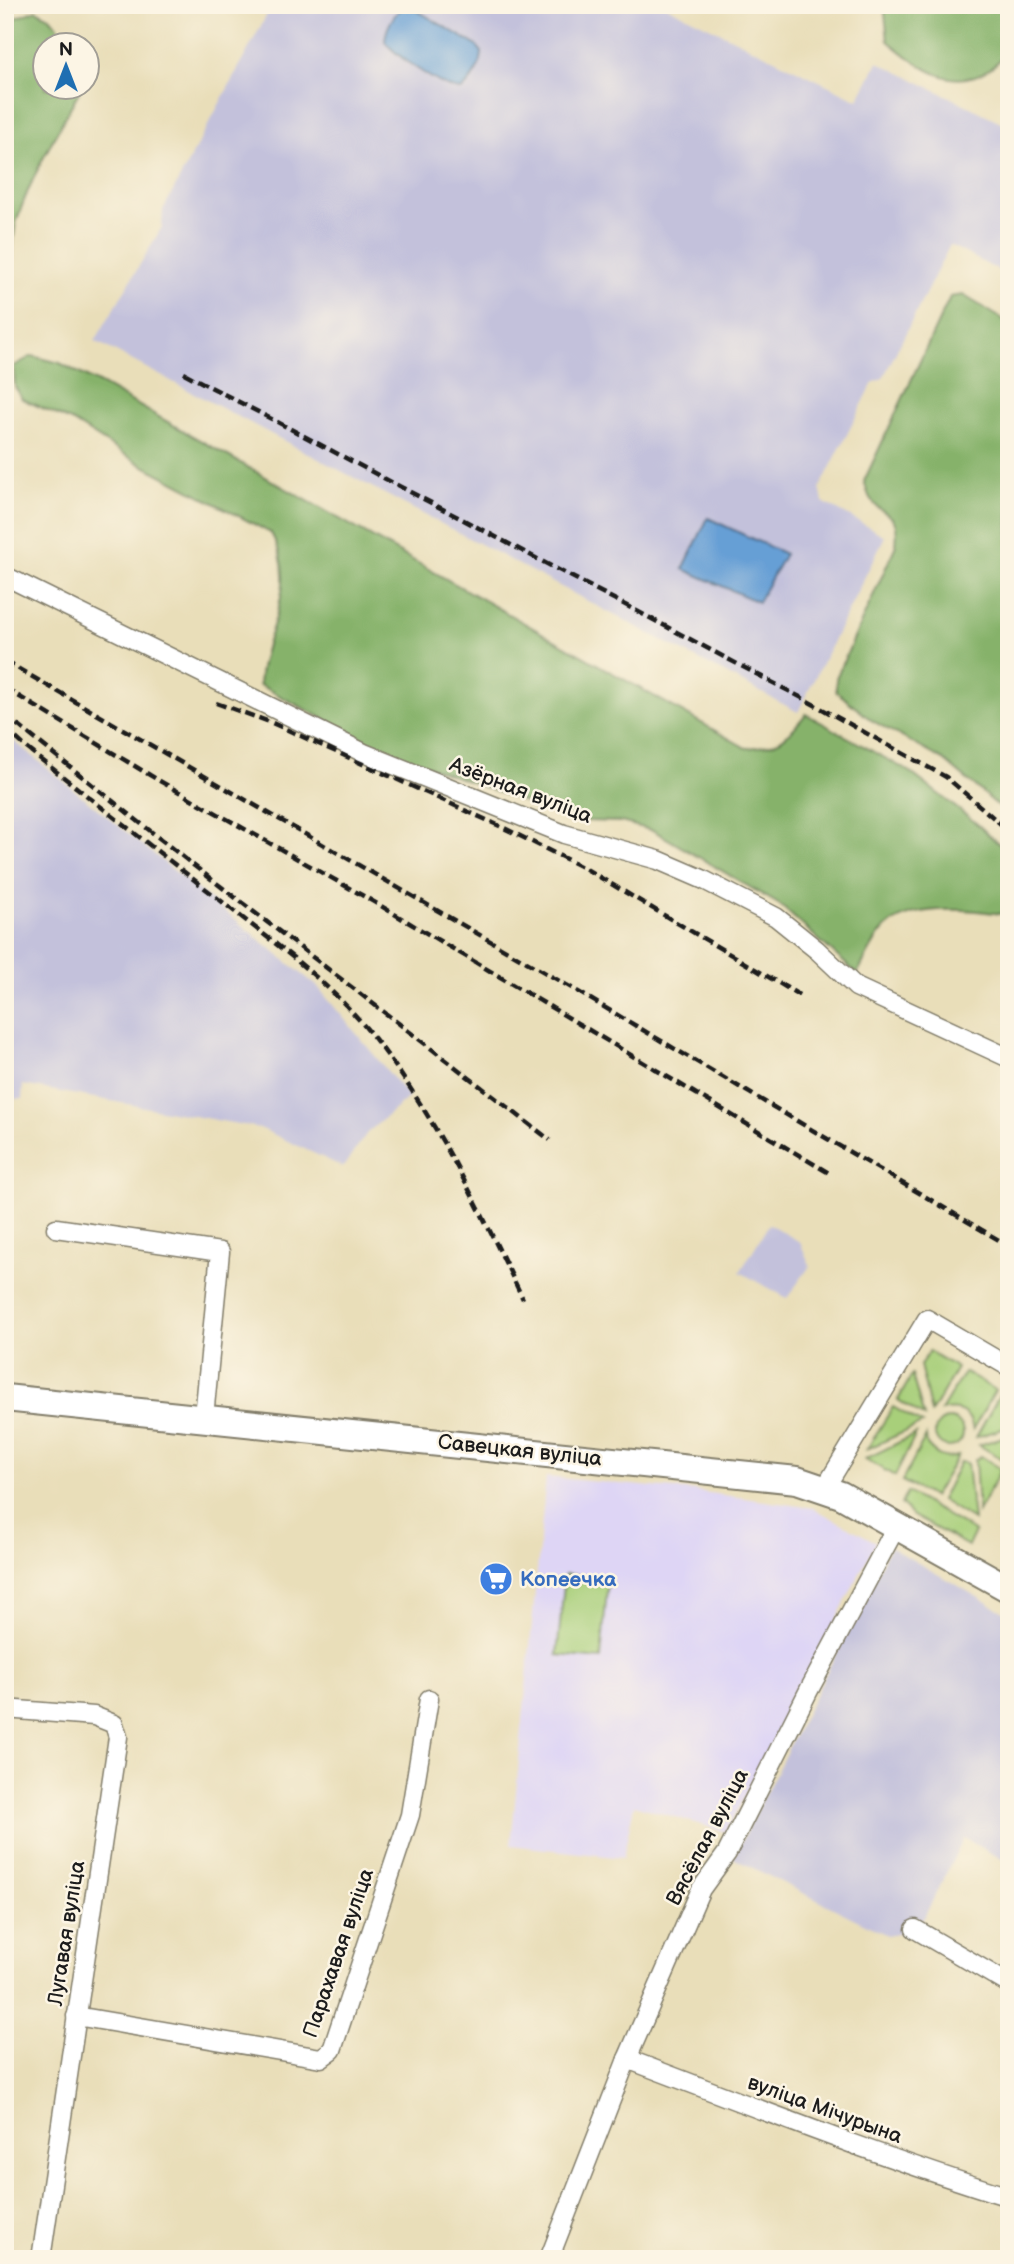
<svg xmlns="http://www.w3.org/2000/svg" width="1014" height="2264" viewBox="0 0 1014 2264" font-family="'Balsamiq Sans',sans-serif">
	<style>
		.built { fill: #ded5f5 }
		.industrial { fill: #c3c1db }
		.green { fill: #a8cf7a; stroke: #62764b; stroke-width: 2 }
		.forest { fill: #86b26a; stroke: #516743; stroke-width: 2 }
		.water { fill: #669fd5; stroke: #415e78; stroke-width: 2 }
		.lines { fill: none; stroke-linecap: round; stroke-linejoin: round }
		.minor-casing { stroke: #827d6a; stroke-width: 21 }
		.secondary-casing { stroke: #827d6a; stroke-width: 30 }
		.minor { stroke: #fff; stroke-width: 18 }
		.secondary { stroke: #fff; stroke-width: 26 }
		.rail { stroke: #1c1c1c; stroke-width: 4.5; stroke-dasharray: 10 5; stroke-linecap: butt }
		.labels { text-anchor: middle; stroke-width: 5; stroke-linejoin: round; paint-order: stroke }
		.street-label { font-size: 21px; fill: #1c1c1c; stroke: #fcf5e5 }
		.shop-label { font-size: 21px; font-weight: bold; fill: #366cbe; stroke: #fcf5e5; text-anchor: start }
	</style>
	<rect width="100%" height="100%" fill="#fcf5e5"/>
	<filter id="ink" filterUnits="userSpaceOnUse"><feTurbulence type="fractalNoise" baseFrequency=".0143" numOctaves="2"/><feDisplacementMap in="SourceGraphic" scale="14" xChannelSelector="R" yChannelSelector="G"/><feConvolveMatrix kernelMatrix="1 2 1 2 8 2 1 2 1" color-interpolation-filters="sRGB"/></filter>
	<filter id="wash" filterUnits="userSpaceOnUse"><feTurbulence type="fractalNoise" baseFrequency=".00686" numOctaves="4" result="noise"/><feDisplacementMap in="SourceGraphic" scale="28" xChannelSelector="R" yChannelSelector="G"/><feGaussianBlur stdDeviation="1.57" result="paint"/><feColorMatrix in="noise" values="0 0 0 0 0 0 0 0 0 0 0 0 0 0 0 0 0 1.4 0 .05"/><feComposite in="paint" operator="in"/></filter>
	<g filter="url(#wash)">
		<rect width="100%" height="100%" fill="#e9deb9"/>
		<!-- built -->
		<polygon class="built" points="546,1477 695,1491 813,1508 876,1542 726,1832 634,1805 623,1858 511,1845"/>
		<!-- industrial -->
		<g class="industrial">
			<polygon points="272,5 664,5 858,100 878,62 1009,126 1009,276 950,245 883,378 873,383 820,488 823,502 885,536 798,712 95,341 162,227 163,210"/>
			<polygon points="5,734 317,986 409,1097 367,1133 343,1167 260,1128 23,1085 22,1099 5,1098"/>
			<polygon points="769,1224 800,1242 810,1266 787,1298 740,1272"/>
			<polygon points="890,1547 1009,1615 1009,1863 964,1838 924,1917 915,1929 887,1935 733,1858"/>
		</g>
		<!-- green -->
		<g class="green">
			<polygon points="929,1351 957,1368 931,1413 920,1365"/>
			<path d="M964 1372 995 1390 973 1430C970 1411 958 1407 941 1411Z"/>
			<polygon points="912,1375 924,1417 898,1400"/>
			<polygon points="1000,1394 1009,1399 1009,1427 976,1437"/>
			<polygon points="893,1407 922,1424 867,1449"/>
			<circle cx="949" cy="1433" r="14"/>
			<polygon points="916,1434 895,1476 865,1459"/>
			<polygon points="1009,1435 1009,1458 1007,1462 979,1445"/>
			<path d="M926 1436 927 1445C936 1456 944 1460 958 1456L933 1497 902 1481Z"/>
			<polygon points="981,1456 1001,1469 978,1512 975,1460"/>
			<polygon points="960,1462 967,1463 973,1520 941,1500"/>
			<polygon points="907,1492 975,1532 968,1546 913,1516 901,1504"/>
			<polygon points="565,1574 608,1578 601,1659 557,1655"/>
		</g>
		<!-- forest -->
		<g class="forest">
			<path d="M884 5H1009V51C1003 56 996 65 989 69 951 95 917 64 888 41Z"/>
			<path d="M36 10 50 17 73 45 46 46V88H81C58 131 32 174 17 220 10 243 16 267 5 290V22Z"/>
			<path d="M963 295 1009 323V815L945 761 871 720 836 691V678L896 545C900 507 884 521 870 498 867 493 866 486 864 481L950 297Z"/>
			<path d="M32 356 60 363 102 385 746 748C780 746 785 739 806 714L910 772 976 823 1009 853V915C976 910 919 903 890 924 877 933 865 960 857 974L780 905 654 831 621 822 585 821 549 811 379 748 259 685C262 630 303 589 271 533L140 464 73 422 22 399 15 387 14 366Z"/>
		</g>
		<!-- water -->
		<g class="water">
			<path d="M406 6 416 10 477 46 482 52C482 65 471 82 461 90 444 90 397 56 385 42 385 30 394 11 406 6Z"/>
			<polygon points="708,518 785,554 758,602 683,569"/>
		</g>
	</g>
	<g filter="url(#ink)">
		<g class="lines">
			<defs>
				<g id="minor">
					<polyline points="5,576 364,753 564,834 658,860 702,879 776,917 817,950 856,987 1009,1058"/>
					<polyline points="56,1228 220,1252 204,1417"/>
					<polyline points="825,1488 927,1319 1009,1367"/>
					<polyline points="5,1709 94,1716 114,1724 118,1737 41,2259"/>
					<polyline points="915,1929 1009,1984"/>
					<polyline points="76,2016 321,2058 332,2050 410,1815 429,1699"/>
					<path d="M627 2059C754 2107 880 2157 1009 2197"/>
					<polyline points="549,2259 627,2059 701,1889 727,1853 809,1690 897,1525"/>
				</g>
				<polyline id="secondary" points="5,1398 797,1480 841,1495 1009,1589"/>
			</defs>
			<!-- minor casing -->
			<use href="#minor" class="minor-casing"/>
			<!-- secondary casing -->
			<use href="#secondary" class="secondary-casing"/>
			<!-- minor -->
			<use href="#minor" class="minor"/>
			<!-- secondary -->
			<use href="#secondary" class="secondary"/>
			<!-- rail -->
			<g class="rail">
				<polyline points="184,373 804,699 946,777 1009,831"/>
				<polyline points="5,661 570,987 1009,1246"/>
				<polyline points="5,688 158,780 381,906 829,1173"/>
				<polyline points="216,703 270,722 502,827 586,869 799,995"/>
				<polyline points="5,715 193,865 550,1140"/>
				<path d="M5 728 28 749C92 800 156 850 220 900 271 941 325 978 367 1029 433 1110 478 1206 523 1299"/>
			</g>
		</g>
	</g>
	<!-- icons -->
	<defs>
		<symbol id="supermarket-disc" viewBox="-11 -11 22 22"><circle r="9.5" fill="#3f7fe0" stroke="#fcf5e5"/><path d="M-6-5.5h2.5l.6 2H6L4.5 2H-2.5L-4.4-4H-6ZM-1.5 3.2a1.3 1.3 0 1 0 .1 0ZM3 3.2a1.3 1.3 0 1 0 .1 0Z" fill="#fff"/></symbol>
	</defs>
	<g fill-rule="evenodd">
		<use href="#supermarket-disc" x="477" y="1560" width="38" height="38"/>
	</g>
	<g class="labels">
		<!-- street labels -->
		<g class="street-label">
			<text transform="translate(521 790) rotate(21)" y="7">Азёрная вуліца</text>
			<text transform="translate(520 1450) rotate(6)" y="7">Савецкая вуліца</text>
			<text transform="translate(707 1837) rotate(-62)" y="7">Вясёлая вуліца</text>
			<text transform="translate(66 1933) rotate(-81)" y="7">Лугавая вуліца</text>
			<text transform="translate(338 1953) rotate(-71)" y="7">Парахавая вуліца</text>
			<text transform="translate(825 2109) rotate(20)" y="7">вуліца Мічурына</text>
		</g>
		<!-- shop labels -->
		<g class="shop-label">
			<text x="520" y="1586">Копеечка</text>
		</g>
	</g>
	<!-- margin -->
	<rect width="1014" height="2264" fill="none" stroke="#fcf5e5" stroke-width="28"/>
	<!-- north arrow -->
	<g transform="translate(66 66)"><circle r="33" fill="#fcf5e5" stroke="#a29e95" stroke-width="2"/>
	<path d="M0-5L12 26L0 18L-12 26Z" fill="#1f6fb2"/>
	<text y="-10" font-size="19" font-weight="bold" text-anchor="middle" fill="#1c1c1c">N</text>
	</g>
</svg>
